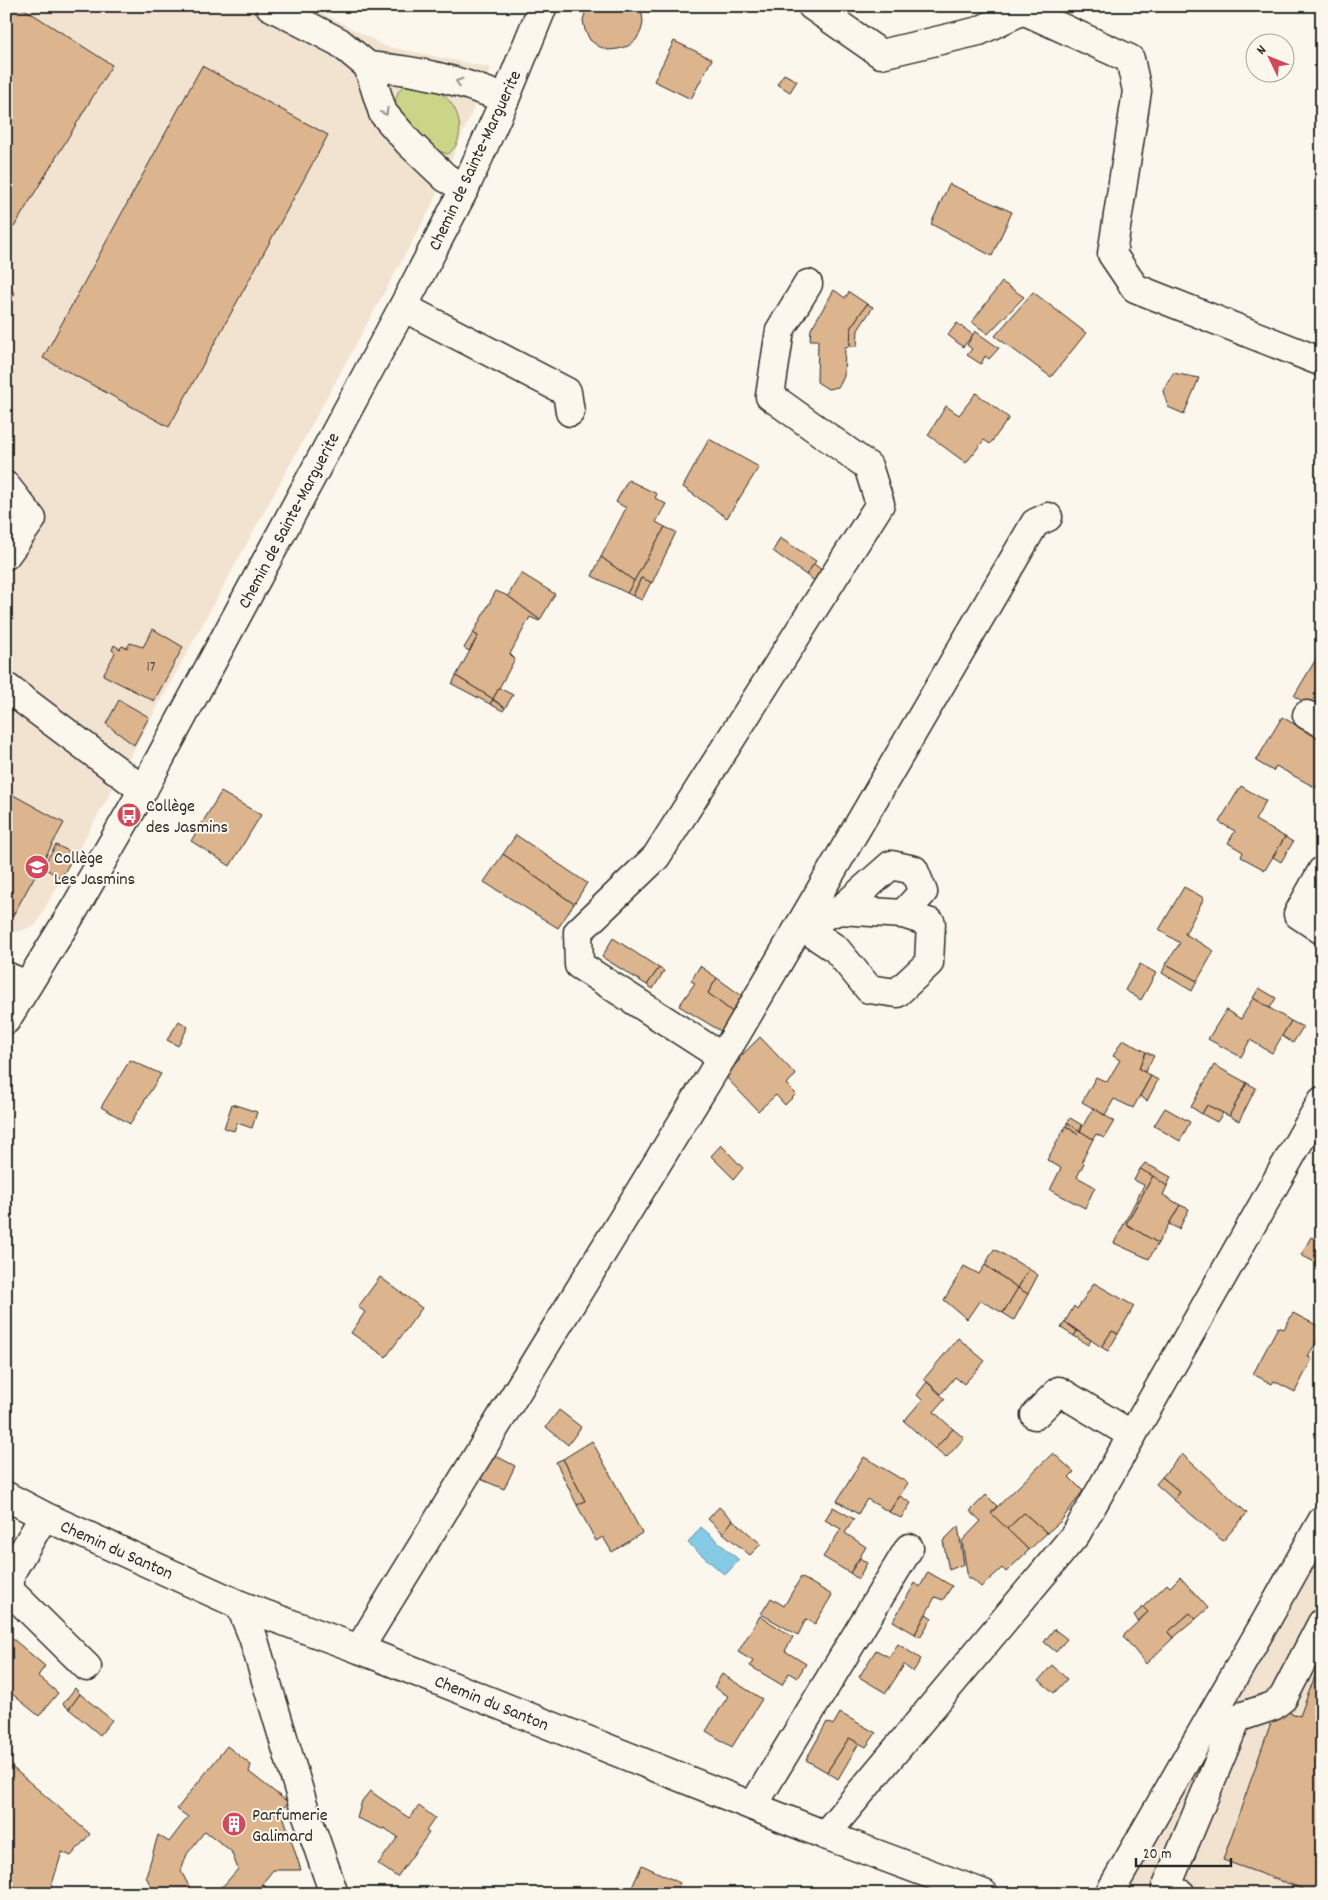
<svg xmlns="http://www.w3.org/2000/svg" width="1328" height="1900" viewBox="0 0 1328 1900" font-family="Dekko,sans-serif">
	<style>
		.built { fill: #f2e3d0 }
		.green { fill: #cad588; stroke: #7a805a }
		.water { fill: #85cbe6; stroke: #618b9b }
		.building { fill: #dcb48d; stroke: #2b2b2b }
		.lines { fill: none; stroke-linecap: round; stroke-linejoin: round }
		.minor-casing { stroke: #2b2b2b; stroke-width: 31 }
		.path { stroke: #2b2b2b; stroke-width: 3; stroke-dasharray: 4 4; stroke-linecap: butt }
		.minor { stroke: #fbf7ec; stroke-width: 28 }
		.oneway { stroke: #93918c }
		.labels { text-anchor: middle; stroke-width: 4; stroke-linejoin: round; paint-order: stroke }
		.number-label { font-size: 15px; fill: #574d44 }
		.street-label { font-size: 18px; fill: #2b2b2b; stroke: #fbf7ec }
		.poi-label { font-size: 18px; fill: #2b2b2b; stroke: #fbf7ec; text-anchor: start }
	</style>
	<rect width="100%" height="100%" fill="#fbf7ec"/>
	<filter id="ink" filterUnits="userSpaceOnUse"><feTurbulence type="fractalNoise" baseFrequency=".02" numOctaves="2"/><feDisplacementMap in="SourceGraphic" scale="10" xChannelSelector="R" yChannelSelector="G"/><feConvolveMatrix kernelMatrix="1 2 1 2 8 2 1 2 1" color-interpolation-filters="sRGB"/></filter>
	<g filter="url(#ink)">
		<!-- built -->
		<g class="built">
			<polygon points="6,6 309,6 385,46 491,68 430,209 102,808 35,926 6,935"/>
			<polygon points="1322,1548 1322,1894 1121,1894"/>
		</g>
		<!-- green -->
		<path class="green" d="M407 82C411 82 418 81 422 82 432 86 445 95 451 103 462 117 464 143 448 154L429 148 394 106 398 92Z"/>
		<!-- water -->
		<polygon class="water" points="701,1527 739,1560 725,1575 688,1543"/>
		<!-- building -->
		<g class="building">
			<polygon points="6,6 20,6 112,65 14,227 6,223"/>
			<polygon points="587,6 640,6 642,13 643,23 641,31 636,40 628,46 618,49 608,50 598,46 590,40 585,30 583,20"/>
			<polygon points="674,41 712,59 691,99 654,81"/>
			<polygon points="202,66 328,135 169,427 43,358"/>
			<polygon points="784,74 797,81 790,92 777,84"/>
			<polygon points="949,184 1012,212 992,256 931,224"/>
			<polygon points="1002,282 1024,297 988,334 972,322"/>
			<polygon points="6,286 15,293 6,308"/>
			<polygon points="834,290 845,298 849,292 867,304 851,327 850,346 845,347 844,376 841,383 838,387 828,389 817,382 818,340 810,340 811,329"/>
			<polygon points="1033,292 1086,333 1051,377 995,336"/>
			<polygon points="867,304 873,307 858,330 857,346 850,346 851,327"/>
			<polygon points="957,323 973,335 963,347 948,335"/>
			<polygon points="975,331 999,348 989,359 985,356 981,364 967,355 972,349 967,345"/>
			<polygon points="1173,373 1199,378 1184,414 1168,407 1163,391"/>
			<polygon points="976,393 1009,418 990,444 984,440 966,463 928,435 946,406 959,415"/>
			<polygon points="709,439 759,467 727,518 683,487"/>
			<polygon points="628,480 657,494 655,498 666,504 656,522 665,527 634,581 601,557 626,508 616,502"/>
			<polygon points="665,527 676,532 652,583 641,578 633,596 627,593"/>
			<polygon points="780,538 816,561 806,575 773,551"/>
			<polygon points="601,557 634,581 627,593 592,576"/>
			<polygon points="814,564 826,573 818,583 806,575"/>
			<polygon points="521,573 555,594 540,620 508,596"/>
			<polygon points="641,578 651,582 642,600 633,596"/>
			<polygon points="496,591 508,596 540,620 539,621 530,617 510,654 515,659 493,699 456,676 478,636 473,633"/>
			<polygon points="153,629 183,647 154,701 103,675 115,653 112,650 114,645 120,649 122,646 127,648 130,643 143,647"/>
			<polygon points="473,633 478,636 469,651 464,648"/>
			<polygon points="1322,649 1322,713 1294,696"/>
			<polygon points="456,676 493,699 490,704 452,684"/>
			<polygon points="499,688 513,695 505,708 493,699"/>
			<polygon points="119,700 149,717 134,745 106,724"/>
			<polygon points="493,700 505,708 503,711 490,704"/>
			<polygon points="1282,717 1322,740 1322,779 1316,788 1276,766 1273,771 1256,761"/>
			<polygon points="1241,786 1266,801 1255,820 1285,837 1265,870 1241,857 1243,852 1228,843 1235,831 1219,822"/>
			<polygon points="6,791 64,823 11,919 6,916"/>
			<polygon points="221,792 261,815 230,866 191,841"/>
			<polygon points="516,835 587,883 574,904 503,854"/>
			<polygon points="1285,837 1293,842 1281,862 1273,857"/>
			<polygon points="56,845 75,854 61,878 42,867"/>
			<polygon points="503,854 574,904 558,928 484,882"/>
			<polygon points="1184,887 1204,898 1185,934 1214,951 1197,981 1166,964 1180,943 1159,930"/>
			<polygon points="613,938 659,968 647,985 602,957"/>
			<polygon points="1140,964 1156,973 1141,1000 1125,990"/>
			<polygon points="1166,964 1197,981 1192,991 1162,973"/>
			<polygon points="700,966 717,978 708,993 735,1014 724,1033 679,1006 695,983 691,981"/>
			<polygon points="659,968 664,971 653,989 647,985"/>
			<polygon points="717,978 745,998 735,1014 708,993"/>
			<polygon points="1259,988 1276,998 1270,1008 1253,998"/>
			<polygon points="1253,998 1291,1021 1272,1053 1250,1040 1241,1057 1208,1039 1226,1010 1241,1019"/>
			<polygon points="179,1021 188,1027 178,1046 167,1040"/>
			<polygon points="1291,1021 1303,1027 1293,1043 1282,1036"/>
			<polygon points="760,1037 796,1075 786,1084 796,1094 785,1105 776,1095 758,1111 724,1075 740,1060 739,1058"/>
			<polygon points="1123,1039 1146,1052 1139,1069 1151,1076 1133,1108 1114,1099 1105,1115 1082,1102 1096,1077 1107,1082 1120,1060 1113,1056"/>
			<polygon points="1146,1052 1154,1056 1145,1072 1139,1069"/>
			<polygon points="130,1060 161,1074 130,1124 101,1107"/>
			<polygon points="1214,1065 1247,1083 1229,1116 1207,1105 1202,1114 1191,1107"/>
			<polygon points="1151,1076 1158,1080 1147,1101 1140,1096"/>
			<polygon points="1247,1083 1256,1088 1239,1121 1229,1116"/>
			<polygon points="232,1104 257,1112 252,1128 237,1123 234,1131 224,1128"/>
			<polygon points="1207,1105 1223,1113 1217,1122 1202,1114"/>
			<polygon points="1093,1108 1114,1121 1104,1138 1096,1134 1093,1139 1080,1131"/>
			<polygon points="1165,1108 1190,1122 1180,1141 1154,1126"/>
			<polygon points="1070,1118 1082,1125 1080,1131 1067,1123"/>
			<polygon points="1067,1123 1080,1131 1077,1134 1066,1126"/>
			<polygon points="1066,1126 1077,1134 1080,1131 1093,1139 1082,1161 1084,1163 1077,1177 1095,1187 1085,1208 1050,1190 1061,1168 1047,1160"/>
			<polygon points="721,1145 743,1168 734,1179 711,1156"/>
			<polygon points="1145,1163 1171,1177 1167,1186 1140,1169"/>
			<polygon points="1140,1169 1153,1176 1126,1224 1158,1243 1149,1259 1114,1243 1144,1185 1134,1180"/>
			<polygon points="1153,1176 1167,1186 1163,1195 1180,1205 1158,1243 1126,1224"/>
			<polygon points="1322,1191 1322,1203 1315,1198"/>
			<polygon points="1180,1205 1189,1209 1179,1229 1169,1224"/>
			<polygon points="1311,1237 1322,1242 1322,1266 1301,1255"/>
			<polygon points="994,1249 1029,1269 1018,1288 985,1265"/>
			<polygon points="985,1265 1018,1288 1003,1313 980,1300 967,1319 944,1300 964,1266 979,1274"/>
			<polygon points="1029,1269 1038,1275 1028,1294 1018,1288"/>
			<polygon points="380,1277 422,1308 386,1357 351,1333 365,1312 358,1307"/>
			<polygon points="1094,1283 1134,1306 1118,1334 1112,1331 1101,1347 1065,1322 1074,1306 1077,1309"/>
			<polygon points="1018,1288 1028,1294 1014,1320 1003,1313"/>
			<polygon points="1293,1313 1322,1328 1322,1333 1308,1356 1312,1359 1295,1392 1274,1381 1272,1384 1253,1374 1278,1327 1284,1329"/>
			<polygon points="1065,1322 1077,1331 1074,1336 1061,1328"/>
			<polygon points="1077,1331 1091,1340 1088,1345 1074,1336"/>
			<polygon points="1112,1331 1118,1334 1108,1351 1101,1347"/>
			<polygon points="958,1338 985,1361 964,1384 955,1377 941,1394 924,1379"/>
			<polygon points="927,1382 945,1399 934,1412 953,1429 935,1449 904,1421 922,1400 917,1395"/>
			<polygon points="559,1410 581,1427 568,1445 546,1427"/>
			<polygon points="953,1429 964,1438 946,1458 935,1449"/>
			<polygon points="592,1441 642,1533 612,1552 603,1537 596,1541 577,1505 585,1501 563,1459"/>
			<polygon points="485,1450 515,1466 504,1489 473,1476"/>
			<polygon points="1053,1453 1074,1472 1069,1477 1083,1491 1061,1521 1047,1533 1024,1513 1007,1529 991,1513"/>
			<polygon points="1182,1454 1247,1513 1223,1541 1174,1500 1180,1492 1162,1477"/>
			<polygon points="864,1457 908,1483 889,1512 867,1499 858,1514 837,1501"/>
			<polygon points="563,1459 585,1501 577,1505 556,1462"/>
			<polygon points="1162,1477 1180,1492 1174,1500 1156,1484"/>
			<polygon points="986,1495 997,1506 991,1513 1029,1550 1006,1572 1002,1568 981,1587 972,1579 968,1579 962,1541 981,1521 970,1511"/>
			<polygon points="900,1496 911,1503 901,1518 889,1512"/>
			<polygon points="719,1507 733,1520 723,1533 708,1519"/>
			<polygon points="833,1507 854,1519 845,1533 866,1547 850,1573 823,1557 841,1529 825,1520"/>
			<polygon points="1024,1513 1047,1533 1029,1550 1007,1529"/>
			<polygon points="733,1520 761,1544 750,1555 723,1533"/>
			<polygon points="958,1526 964,1564 949,1570 943,1541"/>
			<polygon points="860,1558 867,1563 858,1579 850,1573"/>
			<polygon points="928,1572 952,1586 943,1600 935,1597 915,1634 893,1621 915,1583 920,1587"/>
			<polygon points="801,1577 832,1595 815,1624 806,1619 798,1635 761,1614 771,1598 784,1606"/>
			<polygon points="1180,1577 1208,1608 1196,1619 1190,1613 1168,1632 1173,1638 1146,1664 1123,1636 1148,1612 1143,1607 1167,1584 1170,1587"/>
			<polygon points="1143,1607 1148,1612 1138,1621 1134,1615"/>
			<polygon points="1190,1613 1196,1619 1173,1638 1168,1632"/>
			<polygon points="926,1614 932,1618 920,1637 915,1634"/>
			<polygon points="760,1616 793,1637 785,1651 806,1664 797,1678 789,1673 782,1685 750,1666 753,1661 738,1652"/>
			<polygon points="1054,1629 1067,1639 1056,1652 1044,1642"/>
			<polygon points="6,1633 45,1666 38,1676 58,1693 39,1716 6,1689"/>
			<polygon points="898,1644 921,1659 913,1672 904,1665 886,1693 859,1677 876,1650 889,1657"/>
			<polygon points="1322,1657 1322,1894 1317,1894 1223,1860 1276,1708 1300,1716"/>
			<polygon points="1052,1665 1067,1679 1054,1693 1039,1680"/>
			<polygon points="722,1674 762,1699 732,1747 706,1731 728,1696 714,1687"/>
			<polygon points="75,1688 80,1694 69,1709 63,1704"/>
			<polygon points="80,1694 112,1720 100,1735 69,1709"/>
			<polygon points="840,1713 876,1733 866,1747 849,1738 827,1772 806,1760 827,1722 833,1725"/>
			<polygon points="849,1738 859,1743 838,1779 827,1772"/>
			<polygon points="227,1746 251,1765 249,1772 289,1803 281,1809 301,1870 273,1870 254,1894 209,1894 224,1885 238,1869 231,1851 205,1831 187,1854 181,1871 191,1890 204,1894 155,1894 146,1877 158,1835 169,1842 188,1817 177,1809"/>
			<polygon points="6,1762 90,1834 71,1856 62,1852 49,1894 38,1894 6,1884"/>
			<polygon points="370,1791 409,1818 419,1806 435,1818 426,1831 429,1833 397,1877 378,1864 398,1837 384,1828 382,1829 357,1818 362,1801"/>
			<polygon points="642,1865 680,1883 674,1894 629,1894"/>
			<polygon points="1292,1885 1317,1894 1291,1894"/>
		</g>
		<g class="lines">
			<defs>
				<g id="minor">
					<polyline points="270,6 339,42 368,66 383,113 409,143 446,178 465,188"/>
					<polyline points="812,6 881,54 979,31 1023,10"/>
					<polyline points="1014,6 1130,59 1137,91 1112,254 1135,288 1322,362"/>
					<path d="M368 66C420 71 457 79 505 99"/>
					<polyline points="403,307 567,392 570,412"/>
					<polyline points="6,486 32,519 6,555"/>
					<polyline points="6,687 143,790"/>
					<polyline points="1307,715 1322,723"/>
					<polyline points="1322,871 1298,914 1322,930"/>
					<polygon points="840,910 903,914 931,923 929,963 897,993 869,989 836,949 800,925"/>
					<polyline points="840,910 891,865 914,870 923,892 903,914"/>
					<polyline points="6,976 27,985"/>
					<polyline points="6,1020 75,908 143,790 403,307 465,188 505,99 543,6"/>
					<polyline points="722,1057 579,965 578,932 656,857 880,504 868,466 770,396 780,330 808,284"/>
					<polyline points="1035,1415 1059,1391 1132,1435"/>
					<polyline points="6,1496 44,1516 240,1605 359,1649 825,1835 984,1894"/>
					<polyline points="44,1516 10,1574 10,1591 87,1667"/>
					<polyline points="240,1605 253,1637 303,1804 334,1894"/>
					<polyline points="359,1649 737,1033 1035,523 1048,517"/>
					<polyline points="753,1806 909,1548"/>
					<polyline points="825,1835 1076,1534 1322,1101"/>
					<polyline points="1109,1894 1266,1621 1322,1521"/>
					<polyline points="1181,1894 1166,1888 1237,1718 1273,1706 1283,1698 1322,1623"/>
				</g>
			</defs>
			<!-- minor casing -->
			<use href="#minor" class="minor-casing"/>
			<!-- path -->
			<polyline class="path" points="262,1884 273,1894"/>
			<!-- minor -->
			<use href="#minor" class="minor"/>
		</g>
		<!-- one-way arrows -->
		<defs><path id="oneway-chevron" d="M-2-3.5L2.5 0L-2 3.5" fill="none" stroke-width="1.6" stroke-linecap="round" stroke-linejoin="round" transform="scale(1.25)"/></defs>
		<g class="oneway">
			<use href="#oneway-chevron" transform="translate(459 82) rotate(-161)"/>
			<use href="#oneway-chevron" transform="translate(385 112) rotate(61)"/>
		</g>
	</g>
	<!-- icons -->
	<defs>
		<symbol id="bus-disc" viewBox="-11 -11 22 22"><circle r="9.5" fill="#d1495b" stroke="#fbf7ec"/><path d="M-5-6H5V4H4V6H2V4H-2V6H-4V4H-5ZM-3.5-4V0h7V-4ZM-3.5 1.2v1.5H-2V1.2ZM2 1.2v1.5H3.5V1.2Z" fill="#fff"/></symbol>
		<symbol id="school-disc" viewBox="-11 -11 22 22"><circle r="9.5" fill="#d1495b" stroke="#fbf7ec"/><path d="M0-5L7-2L0 1L-7-2ZM-4 1L0 2.5L4 1V4Q0 6-4 4Z" fill="#fff"/></symbol>
		<symbol id="building-disc" viewBox="-11 -11 22 22"><circle r="9.5" fill="#d1495b" stroke="#fbf7ec"/><path d="M-4-6H4V6H1V3H-1V6H-4ZM-2.5-4.3h1.7v1.8h-1.7ZM.8-4.3h1.7v1.8H.8ZM-2.5-1h1.7V.8h-1.7ZM.8-1h1.7V.8H.8Z" fill="#fff"/></symbol>
	</defs>
	<g fill-rule="evenodd">
		<use href="#bus-disc" x="115" y="801" width="28" height="28"/>
		<use href="#school-disc" x="23" y="853" width="28" height="28"/>
		<use href="#building-disc" x="220" y="1810" width="28" height="28"/>
	</g>
	<g class="labels">
		<!-- number labels -->
		<g class="number-label">
			<text x="151" y="671">17</text>
		</g>
		<!-- street labels -->
		<g class="street-label">
			<text transform="translate(474 160) rotate(-65)" y="6">Chemin de Sainte-Marguerite</text>
			<text transform="translate(288 520) rotate(-62)" y="6">Chemin de Sainte-Marguerite</text>
			<text transform="translate(117 1549) rotate(24)" y="6">Chemin du Santon</text>
			<text transform="translate(492 1702) rotate(22)" y="6">Chemin du Santon</text>
		</g>
		<!-- poi labels -->
		<g class="poi-label">
			<text x="146" y="811">Collège<tspan x="146" dy="21">des Jasmins</tspan></text>
			<text x="54" y="863">Collège<tspan x="54" dy="21">Les Jasmins</tspan></text>
			<text x="252" y="1820">Parfumerie<tspan x="252" dy="21">Galimard</tspan></text>
		</g>
	</g>
	<!-- margin -->
	<rect width="1328" height="1900" fill="none" stroke="#fbf7ec" stroke-width="25"/>
	<rect x="12" y="12" width="1303" height="1875" fill="none" stroke="#2b2b2b" stroke-width="2" filter="url(#ink)"/>
	<!-- north arrow -->
	<g transform="translate(1270 58) rotate(313)"><circle r="24" fill="#fbf7ec" stroke="#a8a59f"/>
	<path d="M0-4L9 19L0 12L-9 19Z" fill="#d1495b"/>
	<text y="-8" font-size="14" font-weight="bold" text-anchor="middle" fill="#2b2b2b">N</text>
	</g>
	<!-- scale -->
	<path d="M1136 1858v8h95v-8" fill="none" stroke="#2b2b2b" stroke-width="2.5"/>
	<text x="1143" y="1858" font-size="15" fill="#2b2b2b" stroke="#fbf7ec" stroke-width="4" paint-order="stroke">20 m</text>
</svg>
